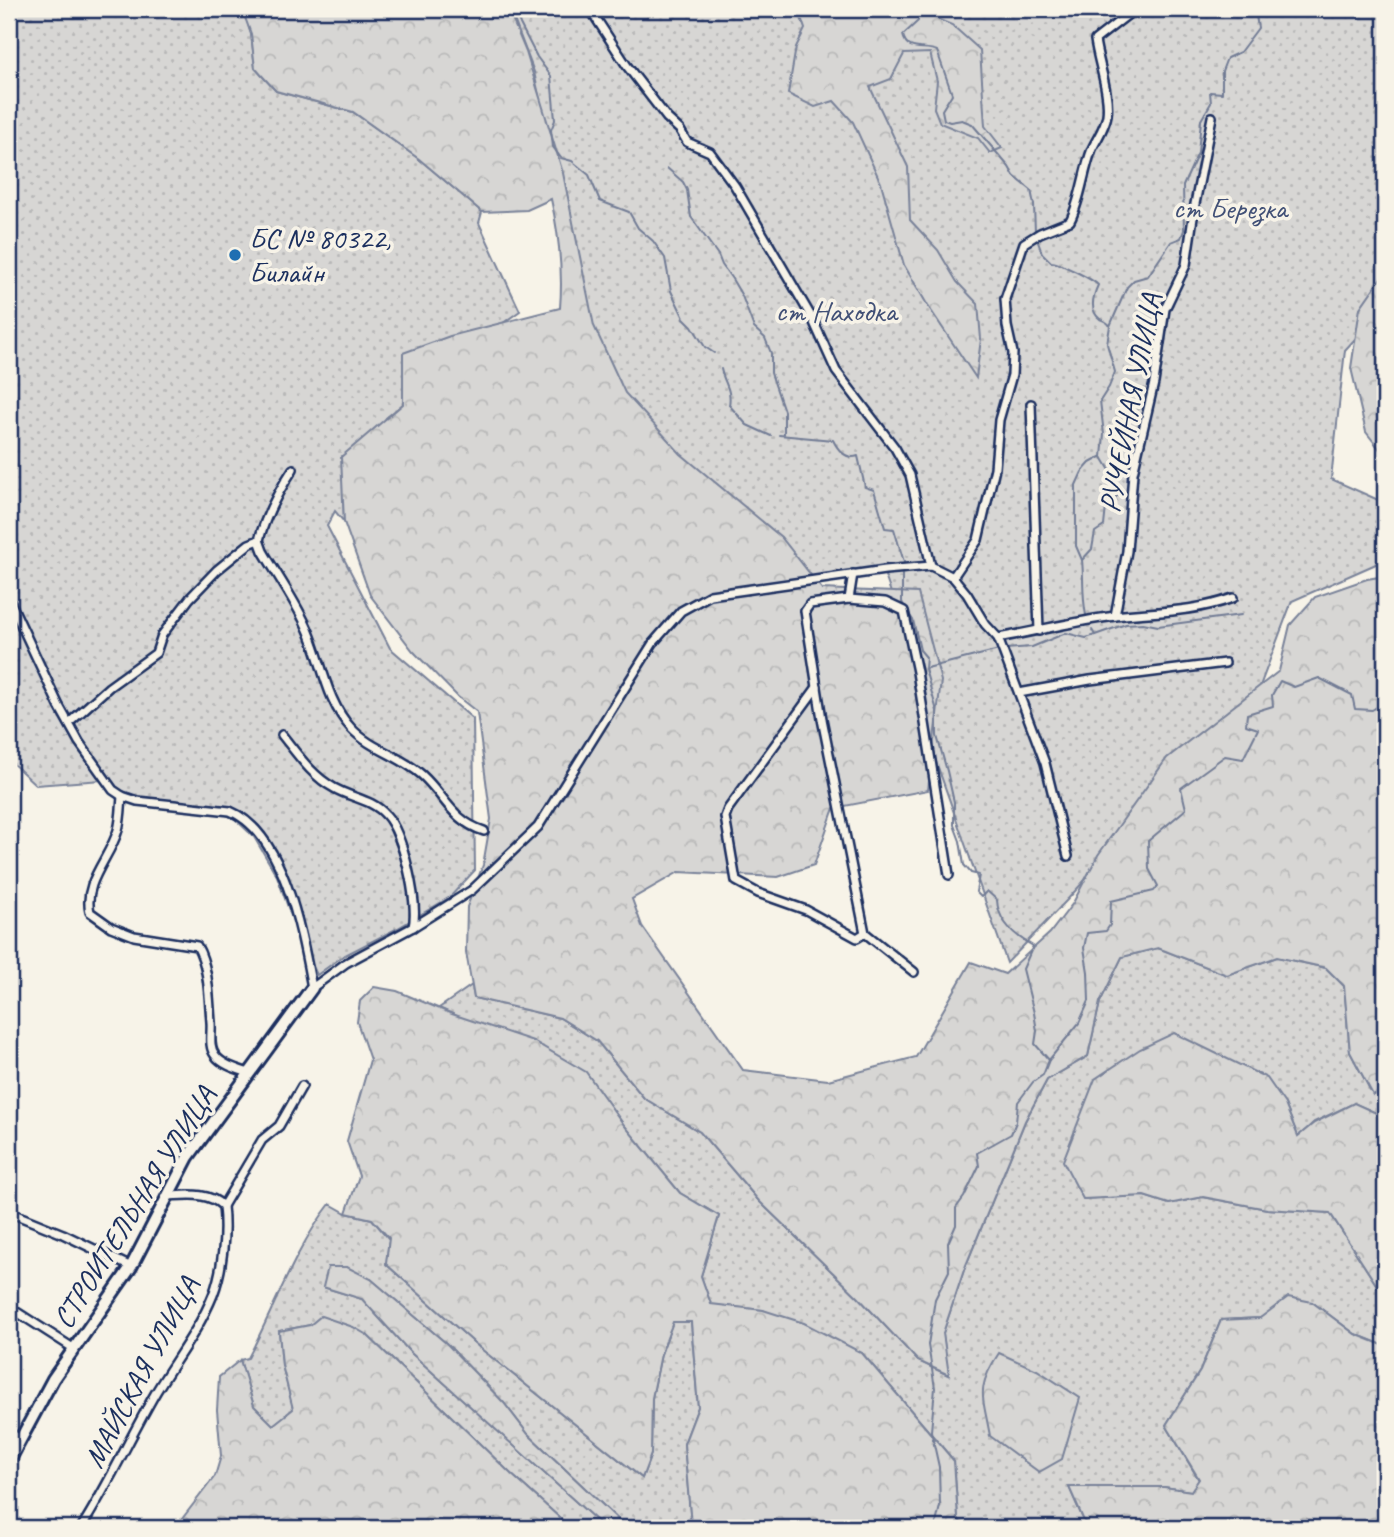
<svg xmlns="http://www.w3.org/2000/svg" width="1394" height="1537" viewBox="0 0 1394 1537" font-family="Caveat,sans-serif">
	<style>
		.green { fill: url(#green-dots); stroke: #798299; stroke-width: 2 }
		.forest { fill: url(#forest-crowns); stroke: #798299; stroke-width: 2 }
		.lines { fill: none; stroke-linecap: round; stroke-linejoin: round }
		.stream { stroke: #727c95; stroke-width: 2 }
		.street-casing { stroke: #1b2f5e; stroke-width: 12 }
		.secondary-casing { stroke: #1b2f5e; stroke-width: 16 }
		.street { stroke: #f7f3e8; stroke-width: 7 }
		.secondary { stroke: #f7f3e8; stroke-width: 10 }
		.poi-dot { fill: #1f6fb2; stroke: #f7f3e8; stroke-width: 2.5 }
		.labels { text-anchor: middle; stroke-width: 7; stroke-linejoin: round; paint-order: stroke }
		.park-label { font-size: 30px; fill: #415076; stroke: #f7f3e8 }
		.poi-label { font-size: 30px; fill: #1b2f5e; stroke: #f7f3e8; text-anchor: start }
		.street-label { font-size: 30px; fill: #1b2f5e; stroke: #f7f3e8 }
	</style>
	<defs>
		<pattern id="green-dots" width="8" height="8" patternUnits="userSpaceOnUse" patternTransform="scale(1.75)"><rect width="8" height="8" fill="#d7d6d4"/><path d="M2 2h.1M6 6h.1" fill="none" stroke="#b8b8b8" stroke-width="1.8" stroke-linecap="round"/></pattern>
		<pattern id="forest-crowns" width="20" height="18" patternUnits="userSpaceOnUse" patternTransform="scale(1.75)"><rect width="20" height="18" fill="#d7d6d4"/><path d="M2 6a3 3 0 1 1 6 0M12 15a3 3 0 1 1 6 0" fill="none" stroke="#b8b8b8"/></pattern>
	</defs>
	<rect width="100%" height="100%" fill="#f7f3e8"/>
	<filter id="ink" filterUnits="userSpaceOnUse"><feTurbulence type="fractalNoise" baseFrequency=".0143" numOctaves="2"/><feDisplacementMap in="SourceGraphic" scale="14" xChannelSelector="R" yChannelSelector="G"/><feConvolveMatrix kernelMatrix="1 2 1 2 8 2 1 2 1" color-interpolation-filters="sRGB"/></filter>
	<g filter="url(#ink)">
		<!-- green -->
		<g class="green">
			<polygon points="9,9 243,9 251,34 255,68 276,91 353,112 419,159 482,212 479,223 520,311 403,394 403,404 386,418 343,497 344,522 335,511 327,526 390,648 473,719 475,870 450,897 398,928 343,956 317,975 295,927 277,876 254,837 235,819 220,812 124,800 110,792 102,780 36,785 9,760"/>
			<polygon points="510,9 1385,9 1385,306 1345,350 1331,479 1385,503 1385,560 1292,601 1260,686 1067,900 1007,963 922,722 900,618 884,573 713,597 602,388 534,72"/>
			<polygon points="1158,948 1227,975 1277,957 1326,968 1344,986 1350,1052 1373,1095 1385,1089 1385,1117 1354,1103 1314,1122 1298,1137 1285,1104 1083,1199 1144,1196 1169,1204 1203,1197 1267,1209 1330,1213 1385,1298 1385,1346 1355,1334 1312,1302 1260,1318 1221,1320 1200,1371 1166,1425 1199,1480 1191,1491 1164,1487 1069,1487 1084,1521 1092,1528 964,1528 958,1518 954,1461 862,1353 763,1310 711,1305 701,1276 719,1216 680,1193 624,1125 586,1073 439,1008 472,985 474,998 560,1018 597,1041 644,1098 700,1132 759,1201 858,1297 918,1361 948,1375 943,1333 964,1270 1025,1121 1047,1080 1088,1056 1100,1002 1122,957"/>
			<path d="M330 1204 346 1213 372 1219 389 1239 386 1264 480 1348 642 1478 651 1454 652 1398 661 1354 673 1321 691 1322 698 1407 684 1444 691 1524 695 1528H627L528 1434 504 1403 447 1344 371 1279 323 1287 362 1299 410 1352 605 1528H571L510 1473 367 1335 310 1325 279 1331 282 1365 294 1410 273 1425 254 1406 240 1360 248 1358C275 1307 294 1250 330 1204Z"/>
		</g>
		<!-- forest -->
		<g class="forest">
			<path d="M242 9H508L526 52 563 173 594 326 625 393 681 454 781 537 822 589 918 593 941 681 928 790 834 808 814 865 778 877 679 872 632 899 642 926 743 1070 828 1080 916 1057 971 962 1005 974 1050 933 1073 903 1098 855 1167 758 1279 671 1290 625 1315 597 1367 579 1385 576V1089L1373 1095 1350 1052 1344 986 1326 968 1277 957 1227 975 1158 948 1122 957 1100 1002 1088 1056 1047 1080 1025 1121 964 1270 943 1333 949 1375 918 1361 858 1297 759 1201 700 1132 644 1098 597 1041 560 1018 474 998 466 952 467 907 483 865 491 819 477 712 458 697 413 651 370 595 344 522 341 457 403 404V353L450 336 560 308C563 271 559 235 551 199L527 210 482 212 419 159 353 112 276 91 255 68 251 34Z"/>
			<polygon points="798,9 919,9 920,12 952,25 980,50 985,126 1002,148 990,153 978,138 940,123 934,108 937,81 930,53 904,54 891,79 870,87 908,167 910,220 938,250 957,282 978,304 981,339 976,378 928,306 904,265 881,183 853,122 834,101 815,107 788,94 796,47 805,29"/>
			<polygon points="1385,272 1385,456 1366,432 1351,368 1360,308"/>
			<polygon points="374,987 397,991 452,1014 533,1041 586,1072 624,1125 680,1193 719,1216 701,1276 711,1304 763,1310 804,1323 862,1353 954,1461 958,1518 964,1528 695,1528 691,1525 684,1444 698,1407 691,1322 673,1322 661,1354 652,1398 651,1454 642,1478 480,1348 386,1264 389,1238 372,1219 346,1213 359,1176 347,1141 370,1060 357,1022 360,1001"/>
			<polygon points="1174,1033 1267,1078 1285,1104 1298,1136 1314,1123 1354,1103 1385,1117 1385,1298 1330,1213 1267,1209 1203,1197 1169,1204 1144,1196 1083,1199 1063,1161 1095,1079 1140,1049"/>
			<polygon points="328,1267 347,1267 371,1279 447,1344 504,1403 528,1434 627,1528 605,1528 410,1352 362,1299 323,1287"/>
			<polygon points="1288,1297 1312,1302 1355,1334 1385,1346 1385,1528 1092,1528 1084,1521 1069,1487 1164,1487 1191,1491 1199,1479 1166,1425 1200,1371 1221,1320 1260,1318"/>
			<polygon points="321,1316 353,1327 367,1335 510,1473 571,1528 175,1528 215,1476 221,1456 217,1410 219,1377 240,1360 254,1406 273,1425 293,1409 282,1365 279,1331 310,1325"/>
			<path d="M999 1353 1037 1370 1080 1398 1062 1459 1039 1472 990 1436C983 1396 975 1389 999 1353Z"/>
		</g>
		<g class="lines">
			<!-- stream -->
			<g class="stream">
				<polyline points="514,9 520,24 537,57 551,76 555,120 551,130 553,147 561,158 572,161 589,175 600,201 629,212 638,228 653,241 665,258 671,291 684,318 692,326 705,347 714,353"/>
				<path d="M915 9 918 21 903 35C907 54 925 45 937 51L952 94 942 110 944 120 950 122 962 120 972 124 1009 167 1014 176 1031 190 1034 205 1035 232"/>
				<polyline points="667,168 683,182 687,190 691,217 718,255 722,265 732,279 742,296 754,328 765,338 771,353 771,373 784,411 784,434"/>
				<path d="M1038 242 1042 253 1051 262C1058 262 1092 279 1098 285 1093 296 1089 311 1100 319 1104 321 1108 322 1110 326L1107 344 1115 372 1109 387 1100 401 1104 434 1102 457 1117 482 1118 495 1106 507 1104 526 1095 532 1092 549 1082 560C1084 579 1082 597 1086 615"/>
				<polyline points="1110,326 1127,287 1134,280 1148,276 1171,242 1181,238 1184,230 1183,186 1198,153 1201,120 1211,103 1210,92 1222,93 1222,71 1227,58 1240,52 1258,28 1255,9"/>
				<path d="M721 369C724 383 732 390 729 405L747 425 771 436"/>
				<path d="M779 435 833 440C838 450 846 460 858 456L865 487 874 490 885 528 894 529 904 562"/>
				<polyline points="1082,560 1076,546 1076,485 1082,472 1090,463 1101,457"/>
				<polyline points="902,575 902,602 905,608"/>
				<path d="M908 613 913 620 920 650 926 657 925 669 937 711V736L947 771 954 802V825L960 841 964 865 971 873 979 875 976 892 981 897 987 891 997 900C998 922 1015 936 1033 946L1023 969 1034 1013 1037 1031 1035 1044 1049 1060"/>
				<polyline points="1095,635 1126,624 1143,623 1158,626 1241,615"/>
				<polyline points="1005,649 1032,647 1066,633 1086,638 1095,635 1092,630"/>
				<polyline points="927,668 999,650"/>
				<polyline points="935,1528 940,1506 939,1467 931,1431 935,1388 928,1345 935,1299 949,1271 948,1243 956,1225 956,1208 964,1197 979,1166 977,1153 1011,1134 1016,1122 1018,1102 1033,1082 1043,1075 1049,1060 1079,1023 1089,1001 1088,972 1084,948 1087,933 1106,931 1110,925 1111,901 1154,891 1158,886 1149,869 1148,841 1186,809 1181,788 1225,756 1243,759 1258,729 1246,725 1247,714 1273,706 1272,695 1280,681 1294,687 1319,678 1352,695 1355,709 1372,710 1385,702"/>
			</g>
			<defs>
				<g id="street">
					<polyline points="590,9 627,66 667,118 680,130 687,142 710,152 735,186 812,318 836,371 895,448 910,475 931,566"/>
					<polyline points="1031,404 1039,631"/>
					<path d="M259 540 263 551C277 575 294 599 306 625 322 658 325 700 351 728 370 749 401 756 422 775 445 796 452 821 484 831"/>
					<polyline points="853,574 849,599 810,604 805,611 822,719 865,933 914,972"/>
					<path d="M953 577 978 540 995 468 999 420 1012 375 1013 353 1007 326 1005 299 1024 243 1040 233 1070 221C1081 200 1083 172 1092 149 1097 138 1105 128 1107 115 1110 94 1098 62 1095 40L1135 9"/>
					<path d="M9 599 59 706 79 742 113 790 122 796 137 801 230 811C285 834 302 935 312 988L346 963 413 927 472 890 538 827 653 643 681 611 710 595 885 570 931 566 953 577 967 594 985 624 998 638 1045 763 1068 856"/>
					<polyline points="849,599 885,602 904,611 917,672 949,875"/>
					<polyline points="1115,616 1127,551 1133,473 1154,383 1165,309 1186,265 1195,204 1212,117"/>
					<path d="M998 638C1037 631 1076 621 1115 616 1159 611 1189 613 1233 598"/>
					<polyline points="817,687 728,809 725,817 736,881 758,893 806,910 857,938 865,933"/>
					<polyline points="1019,693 1090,680 1225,663"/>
					<path d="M69 723 109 687 156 653 162 635 190 598 217 570 249 544 259 540C266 514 278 492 293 469"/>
					<path d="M282 735C298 755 312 776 334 788 351 798 372 799 386 815 403 833 419 903 413 927"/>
					<path d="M122 796C121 807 121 819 118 830 110 858 83 882 90 912L111 927 134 936 197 946C209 966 209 999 211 1022 212 1033 208 1046 215 1055 222 1065 237 1069 249 1073"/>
					<polyline points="223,1206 262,1140 279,1126 302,1086"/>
					<polyline points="9,1212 63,1234 131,1267"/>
					<polyline points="9,1307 73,1348"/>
					<polyline points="9,1432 20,1439"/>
					<path d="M81 1528C109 1484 130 1437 156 1392 175 1360 199 1330 213 1295 223 1269 226 1233 223 1206 208 1192 189 1195 169 1196"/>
				</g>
				<polyline id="secondary" points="9,1461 53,1379 131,1267 188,1157 312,988"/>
			</defs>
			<!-- street casing -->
			<use href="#street" class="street-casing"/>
			<!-- secondary casing -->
			<use href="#secondary" class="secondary-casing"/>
			<!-- street -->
			<use href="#street" class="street"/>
			<!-- secondary -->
			<use href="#secondary" class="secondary"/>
		</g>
	</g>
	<!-- markers -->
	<circle class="poi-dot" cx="235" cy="255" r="7"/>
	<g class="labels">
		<!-- park labels -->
		<g class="park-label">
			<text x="1230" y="218">ст Березка</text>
			<text x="836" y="321">ст Находка</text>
		</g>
		<!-- poi labels -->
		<g class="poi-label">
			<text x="249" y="248">БС № 80322,<tspan x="249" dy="34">Билайн</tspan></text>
		</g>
		<!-- street labels -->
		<g class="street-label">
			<text transform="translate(1130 403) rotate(-79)" y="10">РУЧЕЙНАЯ УЛИЦА</text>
			<text transform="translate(134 1207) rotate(-58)" y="10">СТРОИТЕЛЬНАЯ УЛИЦА</text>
			<text transform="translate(141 1372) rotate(-62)" y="10">МАЙСКАЯ УЛИЦА</text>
		</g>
	</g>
	<!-- margin -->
	<rect width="1394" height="1537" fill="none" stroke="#f7f3e8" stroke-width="35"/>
	<rect x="18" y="18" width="1359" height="1502" fill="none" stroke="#1b2f5e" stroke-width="2.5" filter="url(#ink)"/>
</svg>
